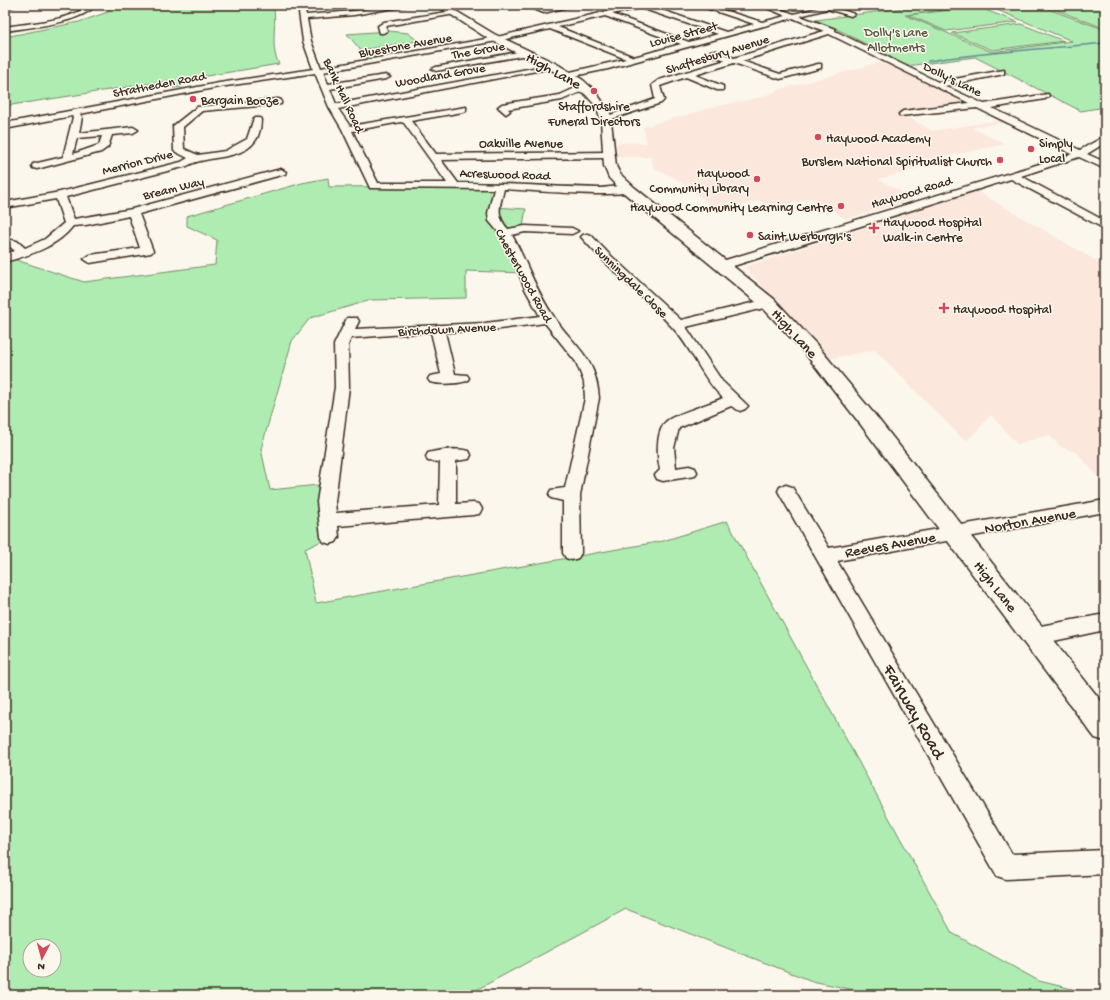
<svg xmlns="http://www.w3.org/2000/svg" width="1110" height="1000" viewBox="0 0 1110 1000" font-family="'Gochi Hand',sans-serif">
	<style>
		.built { fill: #fbe7dc }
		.green { fill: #afecb2; stroke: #758b68; fill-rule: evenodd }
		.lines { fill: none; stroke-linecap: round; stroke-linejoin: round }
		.stream { stroke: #648992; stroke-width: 1.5 }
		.minor-casing { stroke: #3b2a1e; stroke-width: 3 }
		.major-casing { stroke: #3b2a1e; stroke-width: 3 }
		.minor { fill: #fbf7ec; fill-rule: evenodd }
		.major { fill: #fbf7ec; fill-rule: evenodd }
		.poi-dot { fill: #d1495b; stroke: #fbf7ec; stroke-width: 1.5 }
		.labels { text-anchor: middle; stroke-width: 3; stroke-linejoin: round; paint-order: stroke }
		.far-park-label { font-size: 13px; fill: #585a43; stroke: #fbf7ec }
		.far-street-label { font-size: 13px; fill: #3b2a1e; stroke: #fbf7ec }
		.far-poi-label { font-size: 13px; fill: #3b2a1e; stroke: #fbf7ec; text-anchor: start }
		.street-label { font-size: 15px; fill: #3b2a1e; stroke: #fbf7ec }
		.near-street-label { font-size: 18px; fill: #3b2a1e; stroke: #fbf7ec }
	</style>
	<rect width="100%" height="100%" fill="#fbf7ec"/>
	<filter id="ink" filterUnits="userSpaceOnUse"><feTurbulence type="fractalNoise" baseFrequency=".025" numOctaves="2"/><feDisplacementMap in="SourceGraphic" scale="8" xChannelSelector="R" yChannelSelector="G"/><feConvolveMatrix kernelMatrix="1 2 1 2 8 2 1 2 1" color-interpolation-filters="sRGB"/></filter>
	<g filter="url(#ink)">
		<!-- built -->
		<g class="built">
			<polygon points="882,62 967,103 965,105 901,113 932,131 1002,120 1006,122 972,128 1005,144 916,163 923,167 878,179 914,199 846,219 811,198 772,209 759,200 721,212 672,176 654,169 651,157 617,157 617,143 647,143 643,127 714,107 762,97 781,89"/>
			<polygon points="977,191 1105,266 1105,484 1076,452 1061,447 1049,435 1017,444 991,415 968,440 961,437 875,350 827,359 745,267"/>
		</g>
		<!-- green -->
		<g class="green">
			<path d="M111 5H273C278 24 269 46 279 64L182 80V87L173 88 174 81H167L5 106V37L79 22 108 12Z"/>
			<polygon points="917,5 982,5 905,15 992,52 1072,41 985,5 1037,5 1103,29 1104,28 1043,5 1105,5 1105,107 1081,111 975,57 899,67 886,60 892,58 843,32 816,20 918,6"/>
			<polygon points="977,7 1018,22 946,31 908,15"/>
			<polygon points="1021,24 1064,41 992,50 952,33"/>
			<polygon points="388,31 408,33 418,41 367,49 377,58 369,60 347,34"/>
			<path d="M328 178 329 187 500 186 494 207 526 209 523 226 505 233 524 273 466 271V298L371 300 310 318 292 341 261 449 270 490 328 484 330 537 305 549 316 603 663 541 727 521 952 933 1039 981 1097 995H878L812 981 626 909 467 995H5V258L7 257 84 282 215 265 217 240 187 226V216L302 183ZM30 946H54V970H30Z"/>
		</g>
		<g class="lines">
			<!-- stream -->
			<path class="stream" d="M928 61C986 52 1046 49 1105 43"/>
			<defs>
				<g id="minor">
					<polygon points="5,5 17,5 5,9"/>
					<path d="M89 5H96C79 24 30 27 5 31V27C30 23 70 21 89 5Z"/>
					<path d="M298 5H304L306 15 354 11 395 5H411L354 15 307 19 311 41 321 68 497 37 635 5H647L726 32 754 24 697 5H707L762 22 786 16 760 5H769L794 14 820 7 818 5H828L854 14 851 16 827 9 800 16 835 29V31L938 82 1004 70V74L945 86 984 104 1048 94 1049 96 1045 99 992 108 1080 150 1105 136V143L1087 154 1105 162V169L1079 157 1021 176 1105 221V229L1011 179 727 268H719L717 265 719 262 1072 154 977 108 900 116 899 114 903 111 969 103 829 34 742 61 780 74 818 64H821V68L780 79 734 63 695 75 723 86V90H717L686 77 660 86 664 100 661 103 609 120H603L602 118 655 99 652 85 659 80 726 60 710 55V51H716L734 58 824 31 793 18 608 69 569 77H566V73L626 59 550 29 497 41 323 72 328 84 386 75 390 77 386 79 330 89 336 104 555 64V68H552L338 109 350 126 466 107V111L463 112 411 121 436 154 608 152 613 155 608 158 441 160 458 183C505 183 552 187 599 188 608 188 628 183 634 190 627 199 522 190 504 189 500 207 495 214 508 229L525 226 572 228 578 231 572 234 525 232 512 235C527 262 536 292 554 317 575 348 596 356 599 398L580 495 581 553 578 558 572 560 566 558 563 553V501L551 498 549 494 551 490 565 488 585 398 584 382 576 362 545 323 485 331 445 332 455 374 467 375 469 378 467 381C456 384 441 385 430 382L428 379 430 376 441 374 431 332 351 338 348 345 349 387 335 502 336 513 439 505 440 462 428 461 426 457 428 453C440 450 457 448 469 451L471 455 469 459 456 461V504L473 503 479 504 482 509 479 514 473 515 338 526 339 537 336 542 330 544 324 542 321 537 317 502 335 387 334 345 347 318H357L359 321 355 329 485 323 540 316 525 289 512 256 500 234 489 221 488 213 494 189 370 188 342 129 329 107 315 73 219 87 80 114 82 117 79 133 133 127 138 130 133 133 112 135 108 147 101 152 37 169 33 168 32 166 33 164 63 157 73 117 72 116 5 129V123L219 83 313 69 303 41ZM641 8 718 34 689 42 612 14ZM605 16 681 44 634 57 558 27ZM401 122 404 123 447 183H378L352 131ZM102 136 99 145 73 154 77 138Z"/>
					<path d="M523 5C531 5 539 9 546 9 556 8 565 5 575 5L544 13Z"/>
					<polygon points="453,11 456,13 455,14 386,26 387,31 383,33 380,33 378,26 384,22"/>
					<polygon points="524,51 527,51 527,55 436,71 432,69 436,67"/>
					<polygon points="588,87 591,87 591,91 578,93 562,100 508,109 510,111 506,114 498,107 502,104 560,95 573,89"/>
					<path d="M278 99 281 100V104L202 111 183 127 184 149 198 155 225 151 247 139 254 118H260L261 120C261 125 260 131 258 136 246 162 208 154 187 166L66 197 74 219 132 209 281 169 286 172 285 174 139 214 153 251 151 253 90 263 84 259 90 255 140 248 129 216 86 225 73 226C57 247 30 255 5 262V254L15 251 9 246 5 245V239L17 241 25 248 45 239 64 223 56 199 5 208V202L60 192 181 162 188 158 174 151 173 126 197 107Z"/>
					<path d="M587 234 591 235 608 253 681 320 768 299 774 303 773 306 686 327 722 381 748 406 745 409 740 411 731 406 679 428 674 448 676 468 689 466 695 468 697 472 695 476 663 481 657 479 655 475 660 470C657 457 655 429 668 420 679 413 709 404 723 398 701 377 692 348 672 327 644 296 611 271 583 239L581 237 583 235Z"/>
					<polygon points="786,485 792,487 829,548 1105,500 1105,512 837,561 1012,854 1105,850 1105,874 1006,879 997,876 778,491 780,487"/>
					<polygon points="1105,614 1105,630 1035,645 1028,642 1025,636 1028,630 1035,627"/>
				</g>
				<polygon id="major" points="436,5 446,5 494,34 557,64 583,80 594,90 610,112 616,166 620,174 634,187 774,299 816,344 875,415 1105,706 1105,741 1095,738 861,425 804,352 762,307 624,193 609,178 604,166 601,120 595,105 586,95 563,76 487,38"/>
			</defs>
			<!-- minor casing -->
			<use href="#minor" class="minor-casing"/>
			<!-- major casing -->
			<use href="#major" class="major-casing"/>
			<!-- minor -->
			<use href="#minor" class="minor"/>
			<!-- major -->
			<use href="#major" class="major"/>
		</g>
	</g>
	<!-- markers -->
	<g class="poi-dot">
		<circle cx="594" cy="91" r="4"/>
		<circle cx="193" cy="99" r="4"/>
		<circle cx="818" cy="137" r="4"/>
		<circle cx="1031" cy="149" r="4"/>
		<circle cx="1000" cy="160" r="4"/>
		<circle cx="757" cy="179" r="4"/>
		<circle cx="841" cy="206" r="4"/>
		<path d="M872 222h4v4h4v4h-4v4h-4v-4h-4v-4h4z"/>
		<circle cx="750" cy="235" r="4"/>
		<path d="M942 302h4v4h4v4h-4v4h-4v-4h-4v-4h4z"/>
	</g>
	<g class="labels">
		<!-- far-park labels -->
		<g class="far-park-label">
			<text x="896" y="36">Dolly's Lane<tspan x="896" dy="15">Allotments</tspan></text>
		</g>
		<!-- far-street labels -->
		<g class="far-street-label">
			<text transform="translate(683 33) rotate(-15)" y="5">Louise Street</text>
			<text transform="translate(405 44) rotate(-10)" y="5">Bluestone Avenue</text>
			<text transform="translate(478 49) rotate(-10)" y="5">The Grove</text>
			<text transform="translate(717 53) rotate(-17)" y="5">Shaftesbury Avenue</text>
			<text transform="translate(440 74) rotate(-10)" y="5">Woodland Grove</text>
			<text transform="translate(953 78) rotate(26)" y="5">Dolly's Lane</text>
			<text transform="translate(159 83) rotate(-11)" y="5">Stratheden Road</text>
			<text transform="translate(345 95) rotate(65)" y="5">Bank Hall Road</text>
			<text x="521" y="147">Oakville Avenue</text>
			<text transform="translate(137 161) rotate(-14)" y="5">Merrion Drive</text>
			<text transform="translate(505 173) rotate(2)" y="5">Acreswood Road</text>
			<text transform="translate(173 187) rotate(-14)" y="5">Bream Way</text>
			<text transform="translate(911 191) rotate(-17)" y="5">Haywood Road</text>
			<text transform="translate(525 275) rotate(61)" y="5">Chesterwood Road</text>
			<text transform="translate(632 281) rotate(44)" y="5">Sunningdale Close</text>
			<text transform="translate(447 328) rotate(-3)" y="5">Birchdown Avenue</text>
		</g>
		<!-- far-poi labels -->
		<g class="far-poi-label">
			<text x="201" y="104">Bargain Booze</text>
			<text x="594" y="110" text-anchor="middle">Staffordshire<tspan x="594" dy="15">Funeral Directors</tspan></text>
			<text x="826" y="142">Haywood Academy</text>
			<text x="1039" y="147">Simply<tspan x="1039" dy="15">Local</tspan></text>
			<text x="992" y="165" text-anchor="end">Burslem National Spiritualist Church</text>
			<text x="749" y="177" text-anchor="end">Haywood<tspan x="749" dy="15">Community Library</tspan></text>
			<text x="833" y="211" text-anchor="end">Haywood Community Learning Centre</text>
			<text x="883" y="226">Haywood Hospital<tspan x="883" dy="15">Walk-in Centre</tspan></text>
			<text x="758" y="240">Saint Werburgh's</text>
			<text x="953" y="313">Haywood Hospital</text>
		</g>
		<!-- street labels -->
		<g class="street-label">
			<text transform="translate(554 70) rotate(29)" y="5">High Lane</text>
			<text transform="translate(795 333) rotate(48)" y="5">High Lane</text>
			<text transform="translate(1030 520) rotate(-10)" y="5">Norton Avenue</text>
			<text transform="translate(890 544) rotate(-10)" y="5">Reeves Avenue</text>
			<text transform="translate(996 586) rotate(52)" y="5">High Lane</text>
		</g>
		<!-- near-street labels -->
		<g class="near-street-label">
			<text transform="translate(915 711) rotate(60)" y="6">Fairway Road</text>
		</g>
	</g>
	<!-- margin -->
	<rect width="1110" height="1000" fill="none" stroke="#fbf7ec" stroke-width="20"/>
	<rect x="10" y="10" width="1090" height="980" fill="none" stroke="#3b2a1e" stroke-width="1.5" filter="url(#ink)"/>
	<!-- north arrow -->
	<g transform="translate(42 958) rotate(186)"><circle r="19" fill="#fbf7ec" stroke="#aea59a"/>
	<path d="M0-3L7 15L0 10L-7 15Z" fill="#d1495b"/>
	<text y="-6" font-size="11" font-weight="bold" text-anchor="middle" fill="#3b2a1e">N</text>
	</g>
</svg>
